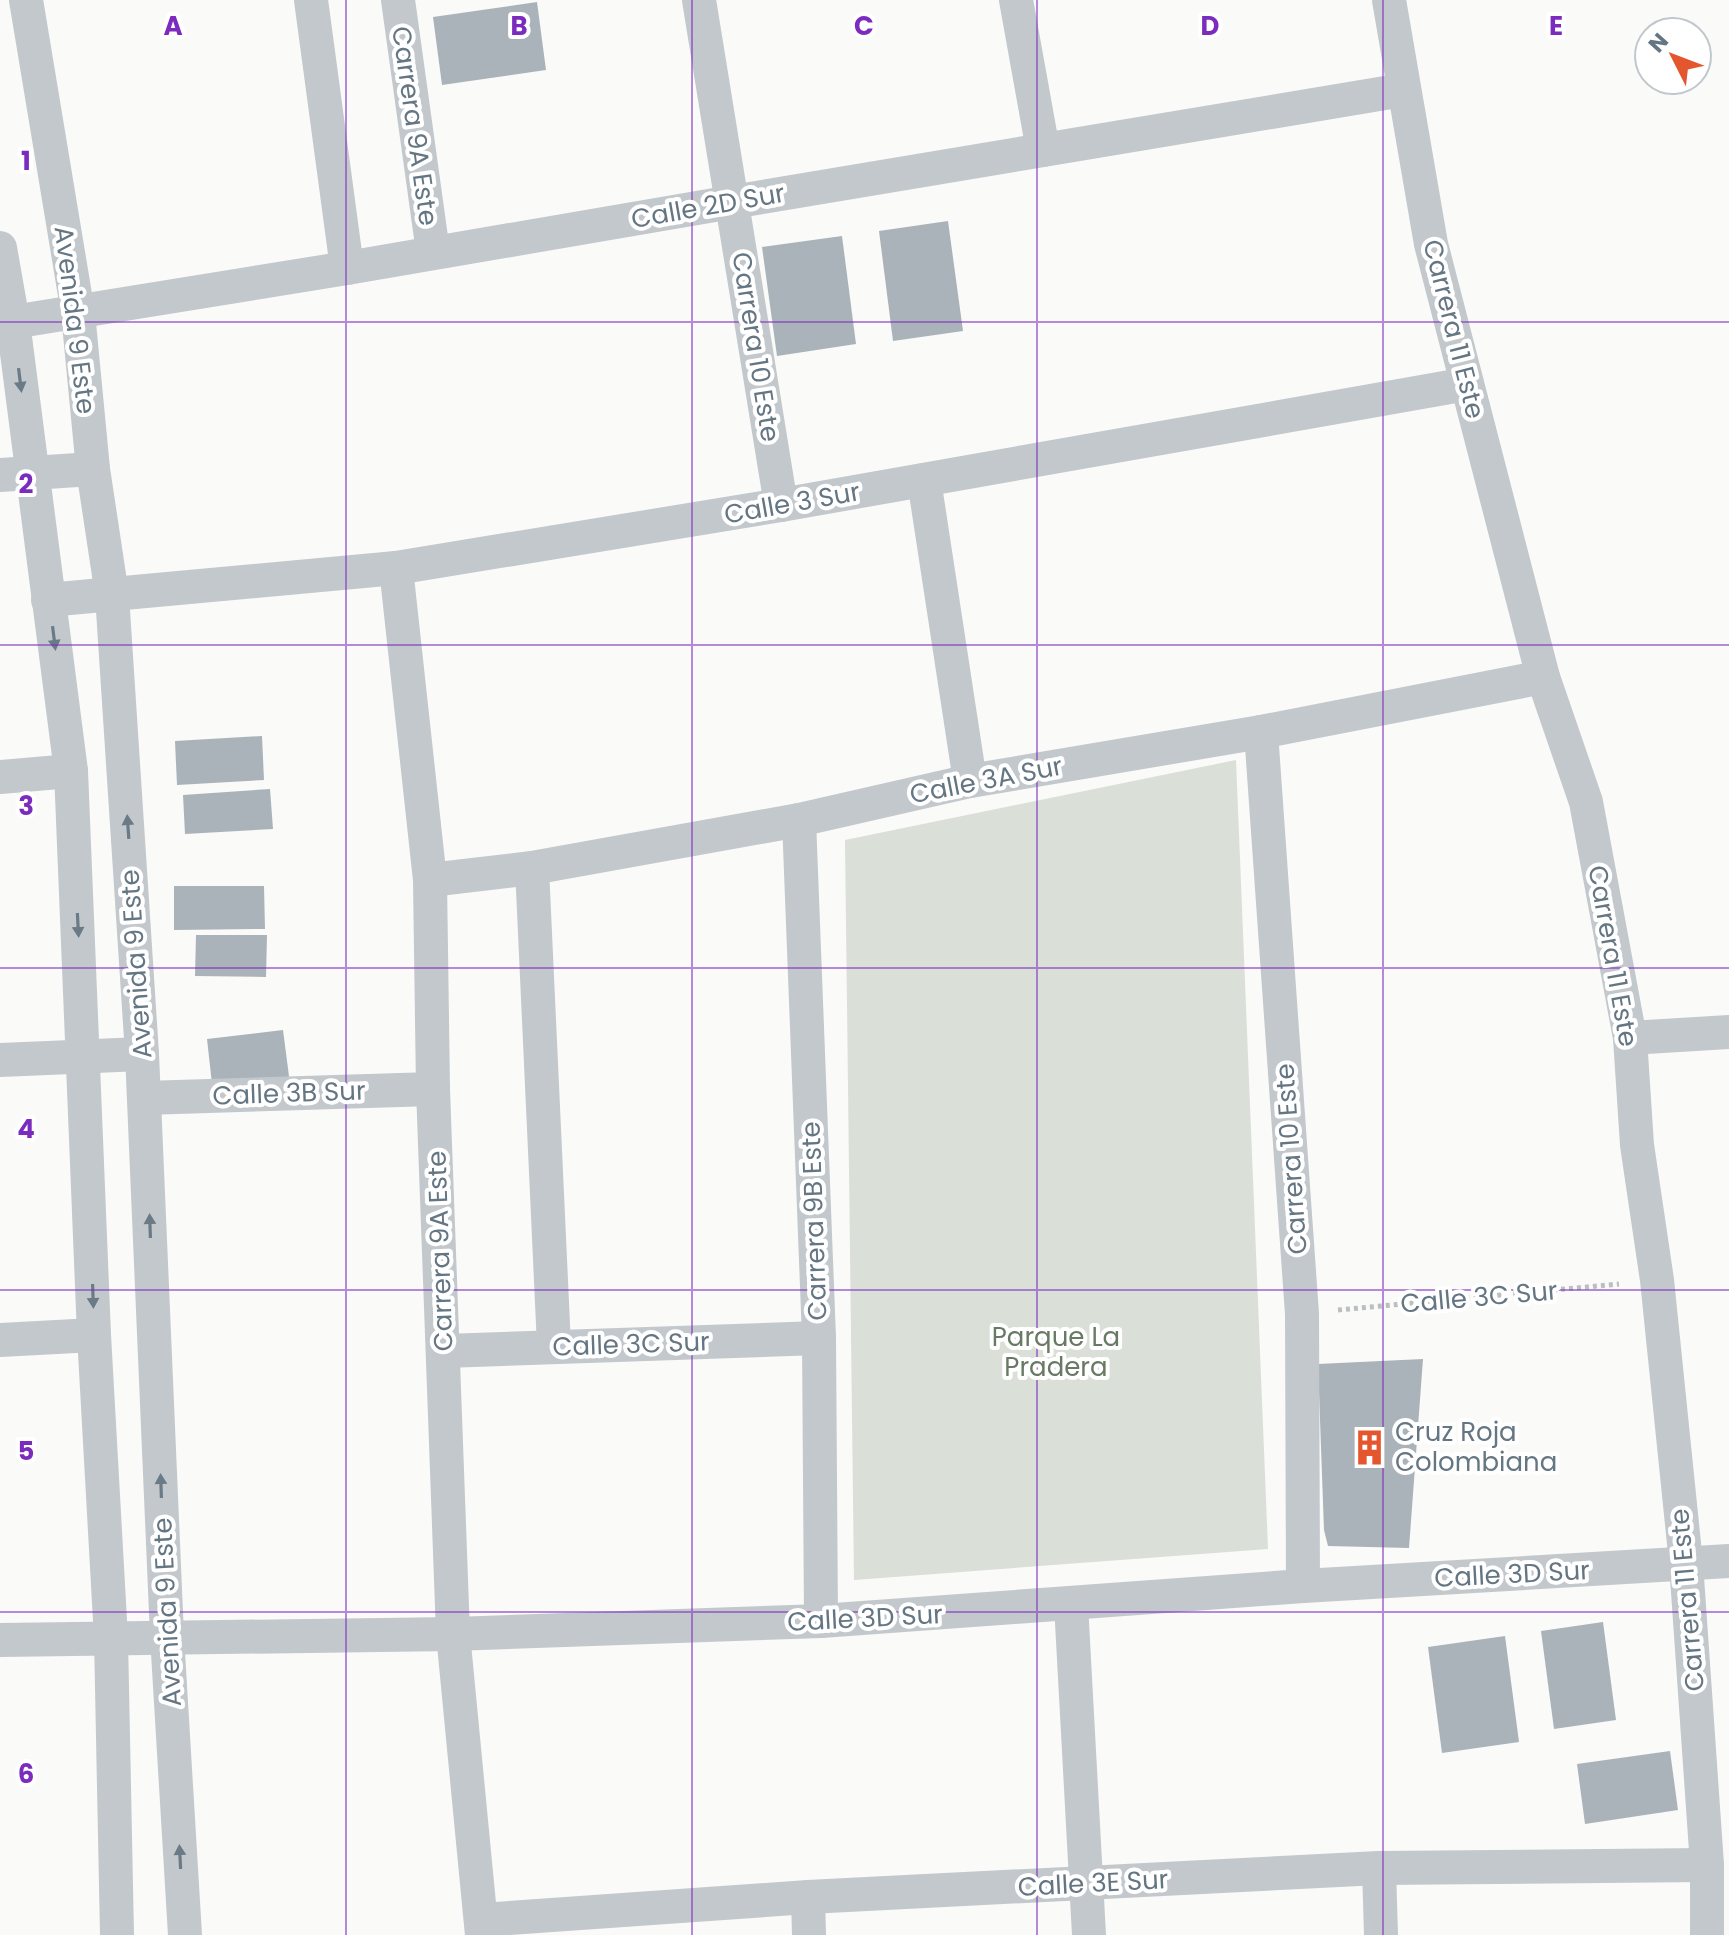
<svg xmlns="http://www.w3.org/2000/svg" width="1729" height="1935" viewBox="0 0 1729 1935" font-family="Poppins,sans-serif">
	<style>
		.green { fill: #dadfd7 }
		.building { fill: #aab3b9 }
		.lines { fill: none; stroke-linecap: round; stroke-linejoin: round }
		.path { stroke: #bbbfc2; stroke-width: 5; stroke-dasharray: 4 4; stroke-linecap: butt }
		.street { stroke: #c3c8cc; stroke-width: 34 }
		.oneway { fill: #6a7a87 }
		.grid { fill: none; stroke: #7b2cbf; stroke-width: 2; stroke-opacity: 0.55 }
		.labels { text-anchor: middle; stroke-width: 8; stroke-linejoin: round; paint-order: stroke }
		.street-label { font-size: 26px; fill: #657683; stroke: #fff }
		.park-label { font-size: 26px; fill: #687a64; stroke: #fff }
		.poi-label { font-size: 26px; fill: #657683; stroke: #fff; text-anchor: start }
		.grid-label { font-size: 26px; text-anchor: middle; font-weight: bold; fill: #7b2cbf; stroke: #fff; stroke-width: 8; stroke-linejoin: round; paint-order: stroke }
	</style>
	<rect width="100%" height="100%" fill="#fafaf8"/>
	<!-- green -->
	<polygon class="green" points="1236,760 1268,1549 854,1580 845,840"/>
	<!-- building -->
	<g class="building">
		<polygon points="537,2 546,70 442,85 433,17"/>
		<polygon points="948,221 963,331 893,341 879,231"/>
		<polygon points="842,236 856,344 777,356 762,247"/>
		<polygon points="262,736 264,780 177,785 175,741"/>
		<polygon points="270,789 273,829 185,834 183,795"/>
		<polygon points="174,886 264,886 265,929 174,930"/>
		<polygon points="196,935 267,935 266,977 195,976"/>
		<polygon points="283,1030 290,1084 213,1093 207,1039"/>
		<polygon points="1423,1359 1409,1548 1328,1546 1324,1530 1318,1364"/>
		<polygon points="1603,1622 1616,1720 1554,1729 1541,1631"/>
		<polygon points="1505,1636 1519,1742 1442,1753 1428,1647"/>
		<polygon points="1670,1751 1678,1810 1585,1824 1577,1764"/>
	</g>
	<g class="lines">
		<!-- path -->
		<polyline class="path" points="1338,1310 1619,1284"/>
		<!-- street -->
		<g class="street">
			<polyline points="26,0 78,313 93,469 112,595 142,1054 167,1636 185,1935"/>
			<polyline points="311,0 347,268"/>
			<polyline points="398,0 433,252"/>
			<polyline points="699,0 781,505"/>
			<polyline points="1016,0 1043,150"/>
			<polyline points="1389,0 1431,244 1543,677 1586,802 1630,1038 1637,1145 1657,1280 1686,1563 1707,1865 1707,1935"/>
			<polyline points="0,248 13,322 71,771 94,1335 111,1638 117,1935"/>
			<polyline points="13,322 347,268 732,202 1403,90"/>
			<polyline points="0,475 93,469"/>
			<polyline points="924,480 970,781"/>
			<polyline points="396,568 430,880 433,1089 453,1634 482,1935"/>
			<polyline points="48,600 396,568 781,505 1467,384"/>
			<polyline points="1261,732 1302,1314 1303,1586"/>
			<polyline points="0,777 71,771"/>
			<polyline points="799,820 819,1338 821,1621"/>
			<polyline points="532,868 554,1346"/>
			<polyline points="430,880 532,868 799,820 970,781 1261,732 1543,677"/>
			<polyline points="1630,1038 1729,1032"/>
			<polyline points="0,1060 142,1054"/>
			<polyline points="145,1098 433,1089"/>
			<polyline points="0,1340 94,1335"/>
			<polyline points="444,1351 819,1338"/>
			<polyline points="1071,1604 1089,1935"/>
			<polyline points="0,1640 453,1634 821,1621 1303,1586 1729,1561"/>
			<polyline points="1379,1868 1381,1935"/>
			<polyline points="808,1897 809,1935"/>
			<polyline points="481,1920 808,1897 1379,1868 1707,1865"/>
		</g>
	</g>
	<!-- one-way arrows -->
	<defs><path id="oneway-solid" d="M-6-.8H1V-3.2L6.5 0L1 3.2V.8H-6Z" transform="scale(2)"/></defs>
	<g class="oneway">
		<use href="#oneway-solid" transform="translate(20 380) rotate(83)"/>
		<use href="#oneway-solid" transform="translate(54 638) rotate(83)"/>
		<use href="#oneway-solid" transform="translate(128 827) rotate(-94)"/>
		<use href="#oneway-solid" transform="translate(78 925) rotate(87)"/>
		<use href="#oneway-solid" transform="translate(150 1226) rotate(-92)"/>
		<use href="#oneway-solid" transform="translate(93 1296) rotate(88)"/>
		<use href="#oneway-solid" transform="translate(161 1486) rotate(-92)"/>
		<use href="#oneway-solid" transform="translate(180 1857) rotate(-93)"/>
	</g>
	<!-- grid -->
	<path class="grid" d="M346 0V1935M692 0V1935M1037 0V1935M1383 0V1935M0 322H1729M0 645H1729M0 968H1729M0 1290H1729M0 1612H1729"/>
	<!-- icons -->
	<defs>
		<symbol id="building-bare" viewBox="-9 -9 18 18"><path d="M-4-6H4V6H1V3H-1V6H-4ZM-2.5-4.3h1.7v1.8h-1.7ZM.8-4.3h1.7v1.8H.8ZM-2.5-1h1.7V.8h-1.7ZM.8-1h1.7V.8H.8Z" fill="#e4572e" stroke="#fff" stroke-width="2.5" paint-order="stroke"/></symbol>
	</defs>
	<g fill-rule="evenodd">
		<use href="#building-bare" x="1344" y="1422" width="51" height="51"/>
	</g>
	<g class="labels">
		<!-- street labels -->
		<g class="street-label">
			<text transform="translate(415 126) rotate(82)" y="9">Carrera 9A Este</text>
			<text transform="translate(708 206) rotate(-10)" y="9">Calle 2D Sur</text>
			<text transform="translate(75 320) rotate(83)" y="9">Avenida 9 Este</text>
			<text transform="translate(1454 329) rotate(76)" y="9">Carrera 11 Este</text>
			<text transform="translate(756 347) rotate(81)" y="9">Carrera 10 Este</text>
			<text transform="translate(792 503) rotate(-10)" y="9">Calle 3 Sur</text>
			<text transform="translate(986 780) rotate(-11)" y="9">Calle 3A Sur</text>
			<text transform="translate(1613 956) rotate(80)" y="9">Carrera 11 Este</text>
			<text transform="translate(136 964) rotate(-94)" y="9">Avenida 9 Este</text>
			<text transform="translate(289 1093) rotate(-2)" y="9">Calle 3B Sur</text>
			<text transform="translate(1291 1159) rotate(-94)" y="9">Carrera 10 Este</text>
			<text transform="translate(814 1221) rotate(-92)" y="9">Carrera 9B Este</text>
			<text transform="translate(440 1251) rotate(-92)" y="9">Carrera 9A Este</text>
			<text transform="translate(1479 1297) rotate(-5)" y="9">Calle 3C Sur</text>
			<text transform="translate(631 1344) rotate(-2)" y="9">Calle 3C Sur</text>
			<text transform="translate(1512 1574) rotate(-3)" y="9">Calle 3D Sur</text>
			<text transform="translate(1687 1600) rotate(-95)" y="9">Carrera 11 Este</text>
			<text transform="translate(167 1612) rotate(-93)" y="9">Avenida 9 Este</text>
			<text transform="translate(865 1618) rotate(-3)" y="9">Calle 3D Sur</text>
			<text transform="translate(1093 1883) rotate(-3)" y="9">Calle 3E Sur</text>
		</g>
		<!-- park labels -->
		<g class="park-label">
			<text x="1056" y="1346">Parque La<tspan x="1056" dy="30">Pradera</tspan></text>
		</g>
		<!-- poi labels -->
		<g class="poi-label">
			<text x="1395" y="1441">Cruz Roja<tspan x="1395" dy="30">Colombiana</tspan></text>
		</g>
	</g>
	<g class="grid-label">
		<text x="173" y="35">A</text>
		<text x="519" y="35">B</text>
		<text x="864" y="35">C</text>
		<text x="1210" y="35">D</text>
		<text x="1556" y="35">E</text>
		<text x="26" y="170">1</text>
		<text x="26" y="493">2</text>
		<text x="26" y="815">3</text>
		<text x="26" y="1138">4</text>
		<text x="26" y="1460">5</text>
		<text x="26" y="1783">6</text>
	</g>
	<!-- north arrow -->
	<g transform="translate(1673 56) rotate(312)"><circle r="38" fill="#ffffff" stroke="#c1c8cd" stroke-width="2"/>
	<path d="M0-6L14 30L0 20L-14 30Z" fill="#e4572e"/>
	<text y="-12" font-size="22" font-weight="bold" text-anchor="middle" fill="#657683">N</text>
	</g>
</svg>
